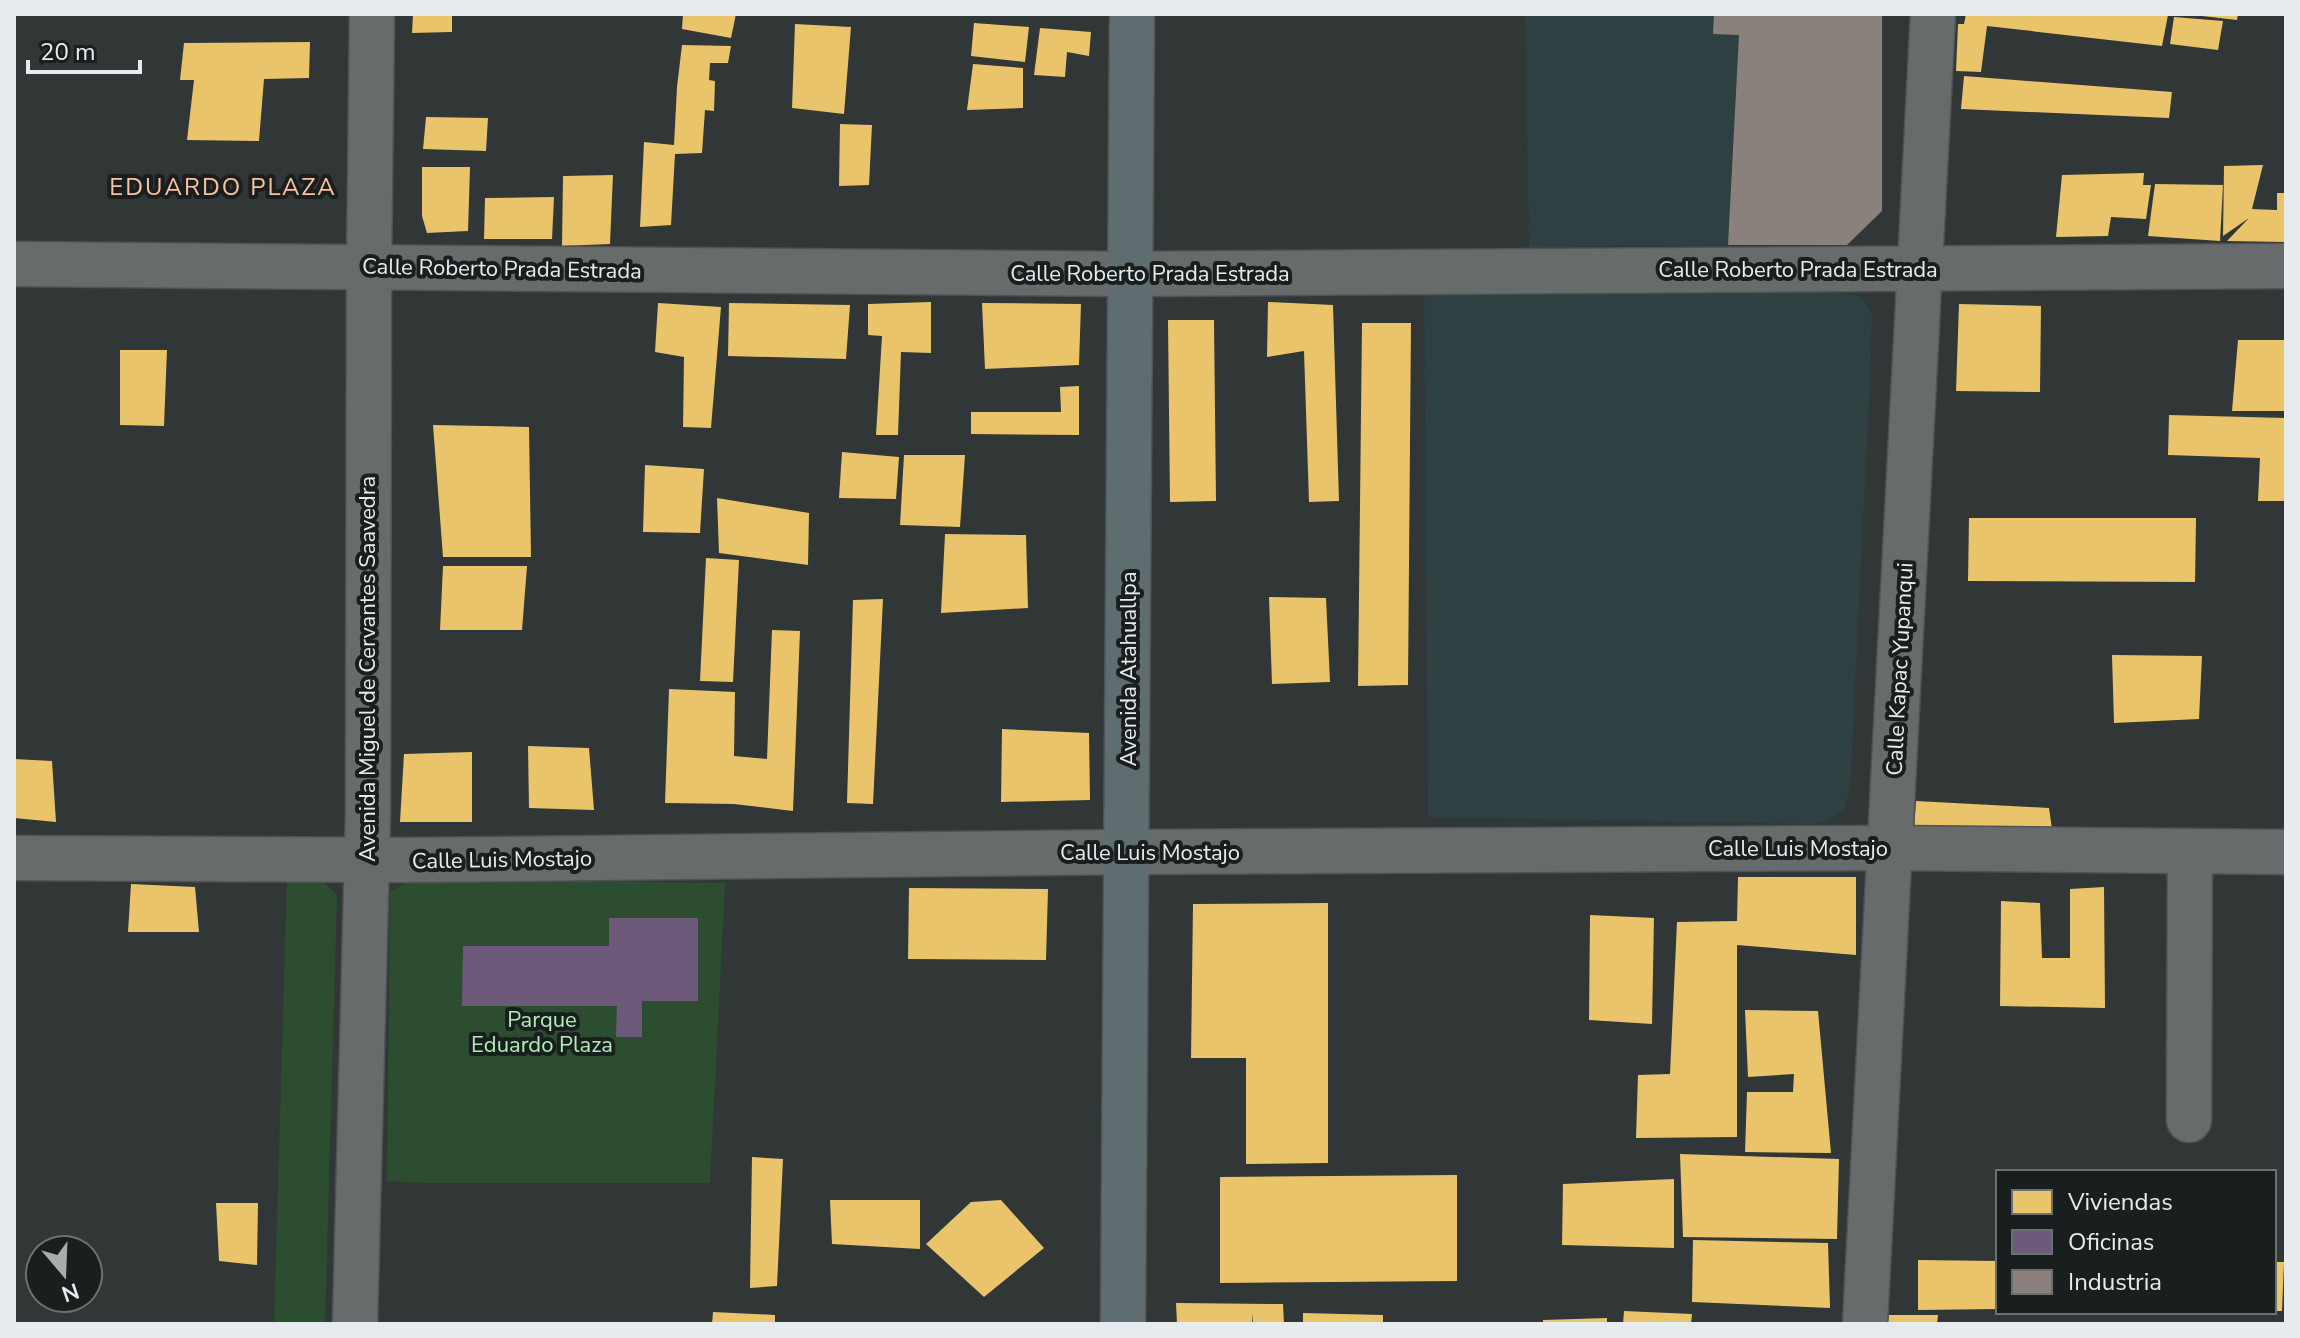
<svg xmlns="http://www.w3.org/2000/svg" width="2300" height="1338" viewBox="0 0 2300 1338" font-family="'Nunito Sans',sans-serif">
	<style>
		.built { fill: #2f4042 }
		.green { fill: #2d4d30 }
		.homes { fill: #e9c46a }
		.offices { fill: #6d597a }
		.industry { fill: #8a817c }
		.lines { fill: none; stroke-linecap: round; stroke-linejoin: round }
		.minor-casing { stroke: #4f5353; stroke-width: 47 }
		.major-casing { stroke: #4f5353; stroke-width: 47 }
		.minor { stroke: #676b6c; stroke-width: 44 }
		.major { stroke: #5f6c70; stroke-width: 44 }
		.labels { text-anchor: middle; stroke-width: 8; stroke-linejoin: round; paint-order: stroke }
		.street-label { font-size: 22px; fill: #e6eced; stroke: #191e1e }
		.park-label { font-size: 22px; fill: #afeeb2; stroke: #191e1e }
		.neighbourhood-label { font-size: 24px; letter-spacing: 2px; fill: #fbc1a0; stroke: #191e1e }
	</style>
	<rect width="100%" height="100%" fill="#313636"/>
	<!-- built -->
	<g class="built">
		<polygon points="1525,14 1882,14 1882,211 1847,245 1644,245 1529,248"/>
		<polygon points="1424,291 1843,293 1861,297 1872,313 1871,358 1850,791 1843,811 1827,822 1812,824 1428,817"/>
	</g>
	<!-- green -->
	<g class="green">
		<polygon points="287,878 323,881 337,895 325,1324 274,1324"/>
		<polygon points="418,878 725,883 710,1183 424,1183 387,1181 390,891"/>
	</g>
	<!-- homes -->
	<g class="homes">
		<polygon points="413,14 452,14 452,32 412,33"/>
		<polygon points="683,14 736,14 731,38 682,29"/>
		<polygon points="1966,14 2155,14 2168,15 2162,46 1987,26 1981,72 1956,71 1958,24 1964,24"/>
		<polygon points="2202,14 2238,14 2237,20 2202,16"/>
		<polygon points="2174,17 2223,21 2218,50 2170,44"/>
		<polygon points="974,23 1029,27 1025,62 971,56"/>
		<polygon points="795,24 851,27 844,114 792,108"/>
		<polygon points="1040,28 1091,32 1089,56 1067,52 1065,77 1034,75"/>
		<polygon points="310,42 309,78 264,79 259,141 187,140 194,80 180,80 184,43"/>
		<polygon points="682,45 731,46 728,63 710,63 709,80 715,81 714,111 705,110 702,153 675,154 671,225 640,227 644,142 674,145 677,87"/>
		<polygon points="973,64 1023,68 1023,108 967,110"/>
		<polygon points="1964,76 2172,92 2169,118 1961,109"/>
		<polygon points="426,117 488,118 486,151 423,149"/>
		<polygon points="840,124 872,125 869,185 839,186"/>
		<polygon points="2263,165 2252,209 2277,210 2277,193 2286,193 2286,242 2227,241 2249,218 2223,236 2224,166"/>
		<polygon points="422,167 470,167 468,231 427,233 422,216"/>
		<polygon points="2144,173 2143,185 2151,185 2146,219 2111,217 2108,236 2056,237 2062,175"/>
		<polygon points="613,175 610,244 562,246 563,176"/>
		<polygon points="2155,184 2223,185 2220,241 2148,236"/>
		<polygon points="554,197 552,239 484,239 485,198"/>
		<polygon points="931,302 931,353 901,352 898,435 876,435 882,336 868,335 868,304"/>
		<polygon points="1268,302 1333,305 1339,501 1309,502 1304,351 1267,357"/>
		<polygon points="658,303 721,307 711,428 683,427 684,357 655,352"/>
		<polygon points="729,303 850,305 846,359 728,356"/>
		<polygon points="982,303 1081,304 1079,365 985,369"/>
		<polygon points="1959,304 2041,306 2040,392 1956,391"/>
		<polygon points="1168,320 1214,320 1216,501 1170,502"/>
		<polygon points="1362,323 1411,323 1408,685 1358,686"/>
		<polygon points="2238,340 2286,340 2286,411 2232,411"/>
		<polygon points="120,350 167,350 164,426 120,425"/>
		<polygon points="1079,386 1079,435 971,434 971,412 1061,412 1060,387"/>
		<polygon points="2169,415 2286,418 2286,501 2258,501 2260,458 2168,455"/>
		<polygon points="433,425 529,427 531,557 443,557"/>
		<polygon points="842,452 899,457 896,499 839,498"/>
		<polygon points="904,455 965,455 960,527 900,525"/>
		<polygon points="645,465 704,469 700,533 643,532"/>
		<polygon points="717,498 809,513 808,565 719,553"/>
		<polygon points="1969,518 2196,518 2195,582 1968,581"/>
		<polygon points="945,534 1026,535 1028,608 941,613"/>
		<polygon points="706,558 739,560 733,682 700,681"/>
		<polygon points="443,566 527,566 522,630 440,630"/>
		<polygon points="1269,597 1326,598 1330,682 1272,684"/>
		<polygon points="883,599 873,804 847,803 853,600"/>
		<polygon points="772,630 800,631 793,811 734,804 665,803 669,689 735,692 734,756 767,759"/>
		<polygon points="2112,655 2202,656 2199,719 2114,723"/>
		<polygon points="1002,729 1089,733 1090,800 1001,802"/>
		<polygon points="528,746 589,748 594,810 529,808"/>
		<polygon points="472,752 472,822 400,822 404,754"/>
		<polygon points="14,759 52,761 56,822 14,818"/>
		<polygon points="1916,801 2049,808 2052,829 1914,829"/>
		<polygon points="1738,877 1856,877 1856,955 1737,945 1737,1137 1636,1138 1638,1075 1670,1074 1677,922 1737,921"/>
		<polygon points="131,884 195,887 199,932 128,932"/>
		<polygon points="2104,887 2105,1008 2000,1006 2001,901 2040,903 2042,958 2070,958 2070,889"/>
		<polygon points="909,888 1048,889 1046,960 908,959"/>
		<polygon points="1328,903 1328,1163 1246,1164 1246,1058 1191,1058 1193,904"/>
		<polygon points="1590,915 1654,918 1652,1024 1589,1020"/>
		<polygon points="1745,1010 1818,1011 1831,1153 1745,1152 1747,1092 1793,1092 1794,1074 1748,1077"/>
		<polygon points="1680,1154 1839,1159 1837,1239 1683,1237"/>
		<polygon points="752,1157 783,1159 777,1286 750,1288"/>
		<polygon points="1457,1175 1457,1281 1220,1283 1220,1177"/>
		<polygon points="1674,1179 1674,1248 1562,1245 1563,1184"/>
		<polygon points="830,1200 920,1200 920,1249 832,1244"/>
		<polygon points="1001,1200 1044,1248 984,1297 926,1244 971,1202"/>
		<polygon points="216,1203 258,1203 257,1265 219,1261"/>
		<polygon points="1693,1240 1828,1243 1830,1308 1692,1302"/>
		<polygon points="1918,1260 1998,1261 1998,1309 1918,1310"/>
		<polygon points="2274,1262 2284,1262 2282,1311 2274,1311"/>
		<polygon points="1176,1303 1283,1304 1284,1324 1253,1324 1252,1313 1252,1324 1177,1324"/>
		<polygon points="1624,1311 1692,1314 1691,1324 1623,1324"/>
		<polygon points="713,1312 775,1315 775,1324 712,1324"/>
		<polygon points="1303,1313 1383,1315 1383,1324 1303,1324"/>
		<polygon points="1885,1315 1938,1315 1937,1324 1885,1324"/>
		<polygon points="1607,1318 1607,1324 1543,1324 1543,1320"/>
	</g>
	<!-- offices -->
	<polygon class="offices" points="609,918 698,918 698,1001 642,1001 642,1037 616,1037 617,1006 462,1006 463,946 609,946"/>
	<!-- industry -->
	<polygon class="industry" points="1714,14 1882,14 1882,211 1847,245 1728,245 1739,35 1713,34"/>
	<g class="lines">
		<defs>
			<g id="minor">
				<polyline points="14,264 1129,274 2286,266"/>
				<polyline points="14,858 409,860 1128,852 1889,848 2286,852"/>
				<polyline points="2189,1120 2190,851"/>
				<polyline points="355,1324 368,813 369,266 372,14"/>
				<polyline points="1865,1324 1933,14"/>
			</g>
			<polyline id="major" points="1123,1324 1132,14"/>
		</defs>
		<!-- minor casing -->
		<use href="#minor" class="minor-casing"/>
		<!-- major casing -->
		<use href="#major" class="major-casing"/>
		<!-- minor -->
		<use href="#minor" class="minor"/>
		<!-- major -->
		<use href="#major" class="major"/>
	</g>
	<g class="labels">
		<!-- street labels -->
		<g class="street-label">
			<text transform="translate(502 268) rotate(1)" y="8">Calle Roberto Prada Estrada</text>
			<text x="1798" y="277">Calle Roberto Prada Estrada</text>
			<text x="1150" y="281">Calle Roberto Prada Estrada</text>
			<text transform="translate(367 669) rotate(-90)" y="8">Avenida Miguel de Cervantes Saavedra</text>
			<text transform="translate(1128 669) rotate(-90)" y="8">Avenida Atahuallpa</text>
			<text transform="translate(1899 669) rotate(-87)" y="8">Calle Kapac Yupanqui</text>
			<text x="1798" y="856">Calle Luis Mostajo</text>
			<text x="1150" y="860">Calle Luis Mostajo</text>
			<text transform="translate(502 859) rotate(-1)" y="8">Calle Luis Mostajo</text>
		</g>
		<!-- park labels -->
		<g class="park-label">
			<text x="542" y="1027">Parque<tspan x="542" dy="25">Eduardo Plaza</tspan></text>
		</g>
		<!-- neighbourhood labels -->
		<g class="neighbourhood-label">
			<text x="223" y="195">EDUARDO PLAZA</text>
		</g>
	</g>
	<!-- border -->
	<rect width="2300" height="1338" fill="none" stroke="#e6eced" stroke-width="32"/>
	<!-- legend -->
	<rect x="1996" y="1170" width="280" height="144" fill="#191e1e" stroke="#6b7071" stroke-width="2"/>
	<rect x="2012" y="1190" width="40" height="24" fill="#e9c46a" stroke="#6b7071" stroke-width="2"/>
	<text x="2068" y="1210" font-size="24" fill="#e6eced">Viviendas</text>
	<rect x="2012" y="1230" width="40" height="24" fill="#6d597a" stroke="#6b7071" stroke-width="2"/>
	<text x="2068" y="1250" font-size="24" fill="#e6eced">Oficinas</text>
	<rect x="2012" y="1270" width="40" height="24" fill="#8a817c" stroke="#6b7071" stroke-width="2"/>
	<text x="2068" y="1290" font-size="24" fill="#e6eced">Industria</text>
	<!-- north arrow -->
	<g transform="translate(64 1274) rotate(161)"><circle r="38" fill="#191e1e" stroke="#6b7071" stroke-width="2"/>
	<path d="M0-6L14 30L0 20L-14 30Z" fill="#a7acad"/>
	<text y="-12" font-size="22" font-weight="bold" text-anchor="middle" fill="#e6eced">N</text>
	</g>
	<!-- scale -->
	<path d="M28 60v12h112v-12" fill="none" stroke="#e6eced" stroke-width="4"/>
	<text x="40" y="60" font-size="24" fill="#e6eced" stroke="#191e1e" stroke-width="6" paint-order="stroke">20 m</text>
</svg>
